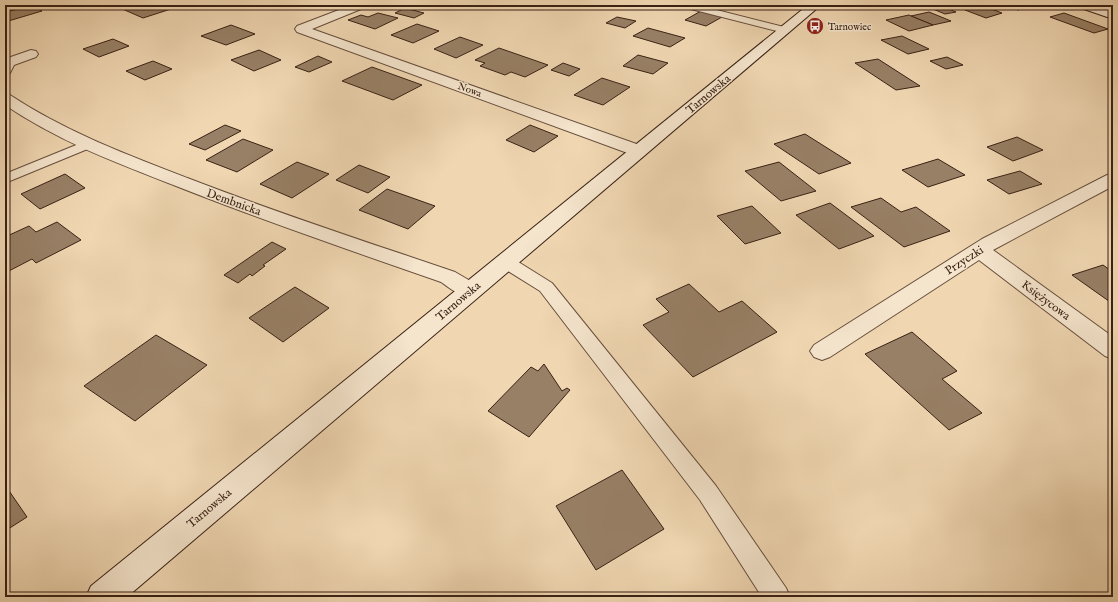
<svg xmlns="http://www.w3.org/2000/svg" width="1118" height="602" viewBox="0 0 1118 602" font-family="'IM FELL English',serif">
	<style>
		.building { fill: #988066; stroke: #392114 }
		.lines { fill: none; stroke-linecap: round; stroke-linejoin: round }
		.lane-casing { stroke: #674e3c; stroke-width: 2 }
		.street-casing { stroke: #674e3c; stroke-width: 2 }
		.secondary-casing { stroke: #392114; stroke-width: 2 }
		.lane { fill: #f5e5cd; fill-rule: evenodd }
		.street { fill: #f5e5cd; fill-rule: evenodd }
		.secondary { fill: #f5e5cd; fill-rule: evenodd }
		.labels { text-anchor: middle; stroke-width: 3; stroke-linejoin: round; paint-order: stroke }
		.far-poi-label { font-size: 10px; fill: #392114; stroke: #f5e5cd; text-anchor: start }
		.far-street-label { font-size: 10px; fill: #392114; stroke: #f5e5cd }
		.street-label { font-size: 12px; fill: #392114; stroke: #f5e5cd }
	</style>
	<rect width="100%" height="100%" fill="#f0d7b2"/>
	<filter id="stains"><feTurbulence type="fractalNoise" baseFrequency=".005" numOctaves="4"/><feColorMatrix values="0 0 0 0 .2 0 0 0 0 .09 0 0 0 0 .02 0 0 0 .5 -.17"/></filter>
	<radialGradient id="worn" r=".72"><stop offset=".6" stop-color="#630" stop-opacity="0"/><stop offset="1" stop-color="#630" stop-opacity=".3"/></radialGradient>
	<!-- building -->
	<g class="building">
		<polygon points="130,5 167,5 174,8 143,18 120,8"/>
		<polygon points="981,5 1002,13 986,18 965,10"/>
		<polygon points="1011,5 1034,5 1018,10 1006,6"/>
		<polygon points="32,6 42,11 5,22 5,12"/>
		<polygon points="944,7 956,12 945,14 933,9"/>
		<polygon points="405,8 424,13 414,18 395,13"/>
		<polygon points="701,11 722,17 706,26 685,20"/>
		<polygon points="929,12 951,21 933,25 911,16"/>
		<polygon points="378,13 398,18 375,29 348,20 361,15 368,17"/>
		<polygon points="1064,13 1108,29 1094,33 1050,17"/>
		<polygon points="909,15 911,16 933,25 909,31 886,20"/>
		<polygon points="617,17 636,21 625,28 606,23"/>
		<polygon points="417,24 439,31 413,43 391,35"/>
		<polygon points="231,25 255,34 226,45 201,36"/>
		<polygon points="648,28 685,38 670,47 633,36"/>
		<polygon points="902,36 929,49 908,54 881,40"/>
		<polygon points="460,37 483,45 456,58 434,49"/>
		<polygon points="113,39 129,46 99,57 83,49"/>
		<polygon points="499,48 548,65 525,77 511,72 505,75 480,66 485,63 475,60"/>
		<polygon points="259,50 281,60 254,71 231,60"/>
		<polygon points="638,55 668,63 653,74 623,66"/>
		<polygon points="318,56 332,62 309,72 295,67"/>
		<polygon points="947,57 963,65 946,69 930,61"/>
		<polygon points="878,59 920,86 896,90 855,63"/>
		<polygon points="153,61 172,69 145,80 126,71"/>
		<polygon points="563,63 580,69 569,76 551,70"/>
		<polygon points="372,67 422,85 393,100 342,81"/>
		<polygon points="602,78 630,87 603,105 574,95"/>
		<polygon points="225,125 241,131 205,150 189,144"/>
		<polygon points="530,125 558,136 534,152 506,140"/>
		<polygon points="805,134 851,163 819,174 774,144"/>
		<polygon points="1017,137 1043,150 1013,161 987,147"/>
		<polygon points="243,139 273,150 237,172 206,160"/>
		<polygon points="938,159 965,175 928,187 902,170"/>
		<polygon points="297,162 329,174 292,198 260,184"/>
		<polygon points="779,162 816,191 781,201 745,171"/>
		<polygon points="359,165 390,177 368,193 336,180"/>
		<polygon points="1020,171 1042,184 1009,194 987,180"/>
		<polygon points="65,174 85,188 40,209 21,194"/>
		<polygon points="387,189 435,206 408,229 359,210"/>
		<polygon points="881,198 901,212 916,207 950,231 904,247 851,207"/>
		<polygon points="830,203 874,236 839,249 796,215"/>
		<polygon points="752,206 781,233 745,244 717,216"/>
		<polygon points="57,222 81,240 36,263 32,259 5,273 5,237 29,226 36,232"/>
		<polygon points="272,242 286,249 263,265 265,266 252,276 250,274 238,283 224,275"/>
		<polygon points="1103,265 1113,272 1113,304 1072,275"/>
		<polygon points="689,284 719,312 742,301 777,332 693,377 643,325 669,312 656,299"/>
		<polygon points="295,287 329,308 283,342 249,318"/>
		<polygon points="912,332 957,371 942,379 982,413 949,430 865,354"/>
		<polygon points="156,335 207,365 135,421 84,386"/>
		<polygon points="544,364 562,391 567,388 570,390 529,437 488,411 531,367 538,371"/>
		<polygon points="622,470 664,529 596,570 556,506"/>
		<polygon points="5,485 27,517 5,531"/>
	</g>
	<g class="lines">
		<defs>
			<g id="lane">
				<polygon points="682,5 697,5 788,28 790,30 785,33 683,7"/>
				<polygon points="86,141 90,142 92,145 90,148 5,183 5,174"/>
				<polygon points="506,257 512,258 552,283 716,486 786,588 790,597 762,597 700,500 540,291 500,266 498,262 500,258"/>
			</g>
			<g id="street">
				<polygon points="352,5 368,5 366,7 312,29 645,147 647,151 645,155 639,156 633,155 297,32 295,29 297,26"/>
				<polygon points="31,50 36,51 38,54 36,57 14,65 10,73 5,74 5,59"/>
				<path d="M5 94 10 95C66 132 128 155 190 179 278 213 367 242 455 272L479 286 482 291 479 296C464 301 453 290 441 282 352 251 264 221 176 186 117 163 58 141 5 105Z"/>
				<polygon points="1113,174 1113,186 993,250 1113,337 1113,359 1105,356 979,260 830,357 822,360 814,357 810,351 814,345 982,239 1107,175"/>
			</g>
			<g id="secondary">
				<polygon points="808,5 821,5 127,597 86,597 91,586"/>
				<polygon points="1076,5 1094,5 1113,11 1113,19 1078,7"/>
			</g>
		</defs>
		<!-- lane casing -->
		<use href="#lane" class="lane-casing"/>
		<!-- street casing -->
		<use href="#street" class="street-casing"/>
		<!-- secondary casing -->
		<use href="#secondary" class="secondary-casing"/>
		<!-- lane -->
		<use href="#lane" class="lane"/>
		<!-- street -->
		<use href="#street" class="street"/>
		<!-- secondary -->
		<use href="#secondary" class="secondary"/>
	</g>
	<!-- icons -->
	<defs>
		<symbol id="bus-disc" viewBox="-11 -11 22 22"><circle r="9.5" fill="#8f2418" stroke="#f5e5cd"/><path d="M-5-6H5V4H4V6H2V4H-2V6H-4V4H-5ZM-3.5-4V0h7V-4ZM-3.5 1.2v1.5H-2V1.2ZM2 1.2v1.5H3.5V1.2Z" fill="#fff"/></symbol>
	</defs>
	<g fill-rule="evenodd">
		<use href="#bus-disc" x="805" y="16" width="20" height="20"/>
	</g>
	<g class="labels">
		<!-- far-poi labels -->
		<g class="far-poi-label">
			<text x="828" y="30">Tarnowiec</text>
		</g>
		<!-- far-street labels -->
		<g class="far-street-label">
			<text transform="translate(470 89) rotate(20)" y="4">Nowa</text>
		</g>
		<!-- street labels -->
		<g class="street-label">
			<text transform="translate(708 94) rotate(-40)" y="4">Tarnowska</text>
			<text transform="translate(234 202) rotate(20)" y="4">Dembnicka</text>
			<text transform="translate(964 260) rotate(-33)" y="4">Przyczki</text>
			<text transform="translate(1046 300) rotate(37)" y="4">Księżycowa</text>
			<text transform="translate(458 301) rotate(-40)" y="4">Tarnowska</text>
			<text transform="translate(209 508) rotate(-40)" y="4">Tarnowska</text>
		</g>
	</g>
	<!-- margin -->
	<rect width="1118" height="602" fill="none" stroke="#f0d7b2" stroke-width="20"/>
	<rect x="6" y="6" width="1106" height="590" fill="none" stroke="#392114" stroke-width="2"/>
	<rect x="10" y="10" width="1098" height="582" fill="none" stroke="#392114"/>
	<rect width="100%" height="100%" filter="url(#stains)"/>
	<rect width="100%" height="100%" fill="url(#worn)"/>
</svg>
